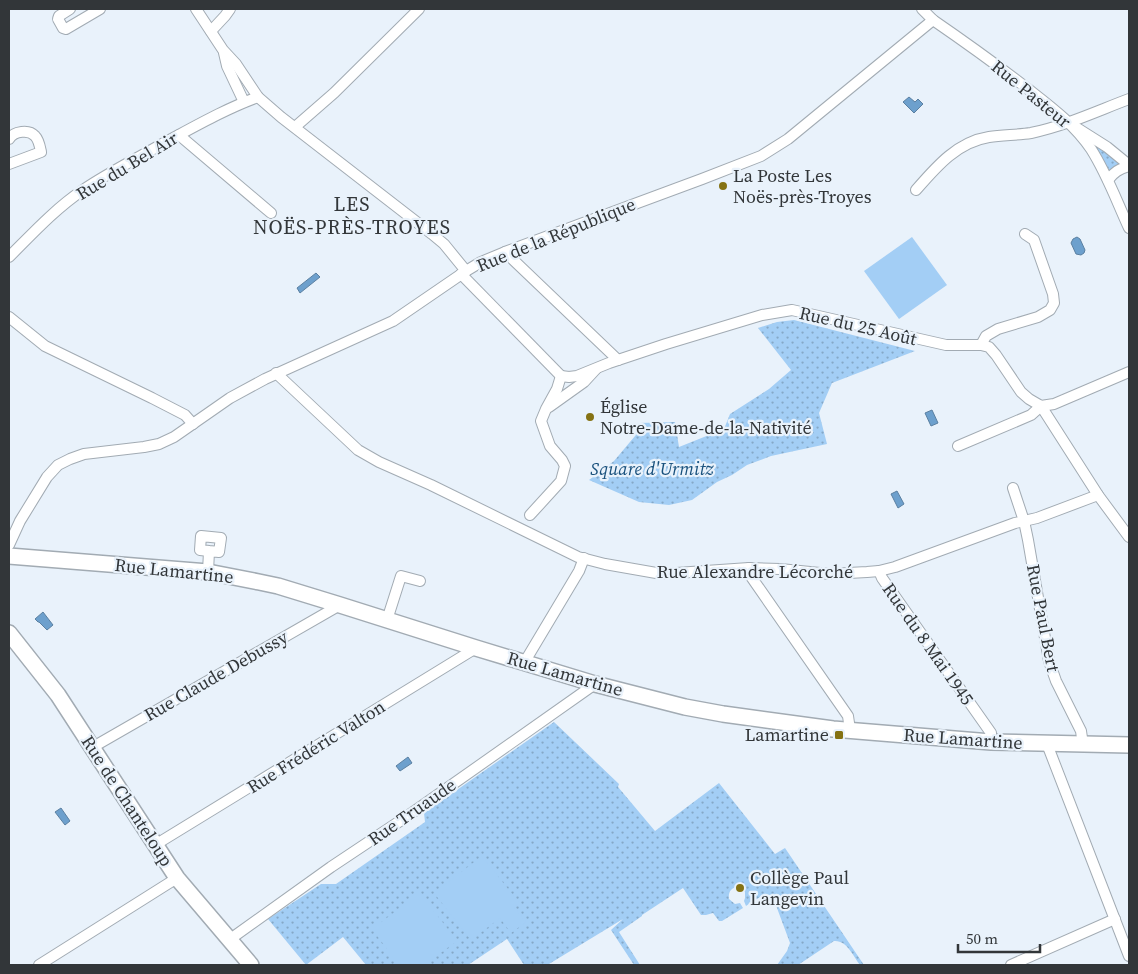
<svg xmlns="http://www.w3.org/2000/svg" width="1138" height="974" viewBox="0 0 1138 974" font-family="'Source Serif 4',serif">
	<style>
		.green { fill: url(#green-dots) }
		.pitch { fill: #a3cef5 }
		.water { fill: #6da0cd; stroke: #5b80a1 }
		.lines { fill: none; stroke-linecap: round; stroke-linejoin: round }
		.street-casing { stroke: #a2abb3; stroke-width: 12 }
		.secondary-casing { stroke: #a2abb3; stroke-width: 18 }
		.street { stroke: #fff; stroke-width: 10 }
		.secondary { stroke: #fff; stroke-width: 15 }
		.poi-dot { fill: #857213; stroke: #e9f2fb; stroke-width: 2 }
		.labels { text-anchor: middle; stroke-width: 4.5; stroke-linejoin: round; paint-order: stroke }
		.street-label { font-size: 18px; fill: #323639; stroke: #e9f2fb }
		.poi-label { font-size: 18px; fill: #323639; stroke: #e9f2fb; text-anchor: start }
		.park-label { font-size: 18px; font-style: italic; fill: #18507c; stroke: #e9f2fb }
		.quarter-label { font-size: 20px; letter-spacing: 1px; fill: #323639; stroke: #e9f2fb }
	</style>
	<defs>
		<pattern id="green-dots" width="8" height="8" patternUnits="userSpaceOnUse" patternTransform="scale(1.25)"><rect width="8" height="8" fill="#a3cef5"/><path d="M2 2h.1M6 6h.1" fill="none" stroke="#85a8c7" stroke-width="1.8" stroke-linecap="round"/></pattern>
	</defs>
	<rect width="100%" height="100%" fill="#e9f2fb"/>
	<!-- green -->
	<g class="green">
		<polygon points="1092,141 1120,164 1119,165 1109,173"/>
		<polygon points="794,320 915,351 832,383 819,413 827,444 771,456 747,465 732,475 717,482 692,500 669,505 639,502 589,480 614,461 635,436 639,423 675,422 679,447 724,429 730,414 769,389 791,370 758,328 777,322"/>
		<path d="M554 722 619 784 618 787 655 831 719 783 775 854 785 848 864 965H860C853 956 847 940 834 941L798 965H777L787 951 790 943 774 900C765 891 755 900 746 906L744 901 745 898V892L739 887C731 887 728 892 729 899L735 904 740 903 743 908 722 921H719L713 913 706 915H701L683 888 642 915V916L619 932 640 965H634L611 930 623 919 549 964 550 965H524L507 939 468 965H366L343 937 306 965 268 919 321 884H336L425 822 424 813Z"/>
	</g>
	<!-- pitch -->
	<g class="pitch">
		<polygon points="912,237 947,285 899,319 864,271"/>
		<polygon points="482,856 519,903 514,907 526,922 511,933 500,918 471,940 434,893"/>
		<polygon points="420,893 457,941 424,965 399,965 372,929"/>
	</g>
	<!-- water -->
	<g class="water">
		<polygon points="909,97 915,102 918,99 923,104 914,113 903,102"/>
		<polygon points="1077,237 1080,239 1085,250 1084,253 1081,255 1076,254 1071,243 1073,239"/>
		<polygon points="316,273 320,277 300,293 297,288"/>
		<polygon points="932,410 938,423 931,426 925,413"/>
		<polygon points="897,491 904,504 898,508 891,494"/>
		<polygon points="43,612 53,625 47,630 39,622 38,622 35,619"/>
		<polygon points="408,757 412,763 400,771 396,766"/>
		<polygon points="61,808 70,821 65,825 55,812"/>
	</g>
	<g class="lines">
		<defs>
			<g id="street">
				<polyline points="70,9 59,16 58,19 63,28 66,29 100,9"/>
				<polyline points="196,9 223,50 236,64 258,97 281,117 432,234 444,244 466,271"/>
				<path d="M922 9 933 20C965 42 997 65 1028 89 1051 107 1075 125 1091 149 1107 174 1117 202 1129 228"/>
				<polyline points="211,31 225,16 230,9"/>
				<polyline points="224,53 227,66 244,102"/>
				<polyline points="295,127 334,93 419,9"/>
				<polyline points="1077,128 1107,147 1129,165"/>
				<polyline points="179,135 271,213"/>
				<path d="M9 139C14 131 29 129 35 136 39 140 40 147 41 152L9 164"/>
				<path d="M1108 180C1114 172 1119 169 1129 166"/>
				<path d="M916 190C936 167 957 142 989 137 1003 135 1018 135 1031 133 1065 126 1097 111 1129 99"/>
				<polyline points="505,252 618,360"/>
				<path d="M9 257C32 234 56 208 83 190 108 173 136 159 162 144 194 127 225 109 258 97"/>
				<polyline points="461,274 561,376"/>
				<polyline points="9,317 45,346 152,398 185,415 193,424"/>
				<polyline points="981,345 986,336 998,329 1038,317 1050,310 1054,303 1053,294 1034,240 1025,234"/>
				<polyline points="276,373 358,450 379,462 431,485 578,557 605,564 662,574 749,568 780,569 830,574 867,572 879,571 895,567 1015,523 1037,518 1098,495"/>
				<polyline points="561,376 569,377 577,376 609,363 666,344 762,315 792,310 946,345 981,345 989,347 996,355 1021,392 1029,399 1041,406 1054,404 1129,372"/>
				<polyline points="549,407 584,382 596,369"/>
				<polyline points="958,446 1031,415 1041,406 1098,495 1129,537"/>
				<polyline points="1013,488 1024,521 1028,540 1049,661 1056,681 1081,731 1083,745"/>
				<polyline points="530,515 561,481 565,466 562,460 550,446 541,421 546,409 557,389 561,376"/>
				<polyline points="9,545 20,521 47,477 58,465 70,459 84,454 144,447 159,444 174,437 230,398 265,379 393,321 466,271 481,262 505,252 702,179 761,156 788,139 933,20"/>
				<polyline points="749,568 752,578 848,716 850,730"/>
				<polyline points="879,571 882,578 991,733 991,742"/>
				<polyline points="208,572 209,551 219,552 221,538 201,536 200,550 209,551"/>
				<polyline points="387,620 401,576 420,581"/>
				<polyline points="524,663 579,571 584,558"/>
				<polyline points="1047,744 1129,956"/>
				<polyline points="93,747 340,605"/>
				<polyline points="155,845 476,648"/>
				<polyline points="229,940 331,867 409,815 595,684"/>
				<polyline points="39,965 177,878"/>
				<polyline points="1011,965 1115,919"/>
			</g>
			<g id="secondary">
				<polyline points="9,556 208,572 259,582 278,586 340,605 476,648 595,684 685,707 723,714 833,729 991,742 1129,745"/>
				<polyline points="9,633 58,695 177,878 251,965"/>
			</g>
		</defs>
		<!-- street casing -->
		<use href="#street" class="street-casing"/>
		<!-- secondary casing -->
		<use href="#secondary" class="secondary-casing"/>
		<!-- street -->
		<use href="#street" class="street"/>
		<!-- secondary -->
		<use href="#secondary" class="secondary"/>
	</g>
	<!-- markers -->
	<g class="poi-dot">
		<circle cx="723" cy="186" r="5"/>
		<circle cx="590" cy="417" r="5"/>
		<rect x="834" y="730" width="10" height="10" rx="2.5"/>
		<circle cx="740" cy="888" r="5"/>
	</g>
	<g class="labels">
		<!-- street labels -->
		<g class="street-label">
			<text transform="translate(1031 94) rotate(39)" y="6">Rue Pasteur</text>
			<text transform="translate(127 166) rotate(-31)" y="6">Rue du Bel Air</text>
			<text transform="translate(556 235) rotate(-22)" y="6">Rue de la République</text>
			<text transform="translate(858 326) rotate(13)" y="6">Rue du 25 Août</text>
			<text transform="translate(174 571) rotate(6)" y="6">Rue Lamartine</text>
			<text x="755" y="578">Rue Alexandre Lécorché</text>
			<text transform="translate(1043 618) rotate(79)" y="6">Rue Paul Bert</text>
			<text transform="translate(928 644) rotate(55)" y="6">Rue du 8 Mai 1945</text>
			<text transform="translate(565 674) rotate(16)" y="6">Rue Lamartine</text>
			<text transform="translate(216 676) rotate(-30)" y="6">Rue Claude Debussy</text>
			<text transform="translate(963 739) rotate(4)" y="6">Rue Lamartine</text>
			<text transform="translate(316 747) rotate(-32)" y="6">Rue Frédéric Valton</text>
			<text transform="translate(127 801) rotate(57)" y="6">Rue de Chanteloup</text>
			<text transform="translate(412 812) rotate(-35)" y="6">Rue Truaude</text>
		</g>
		<!-- poi labels -->
		<g class="poi-label">
			<text x="733" y="182">La Poste Les<tspan x="733" dy="21">Noës-près-Troyes</tspan></text>
			<text x="600" y="413">Église<tspan x="600" dy="21">Notre-Dame-de-la-Nativité</tspan></text>
			<text x="829" y="741" text-anchor="end">Lamartine</text>
			<text x="750" y="884">Collège Paul<tspan x="750" dy="21">Langevin</tspan></text>
		</g>
		<!-- park labels -->
		<g class="park-label">
			<text x="652" y="475">Square d'Urmitz</text>
		</g>
		<!-- quarter labels -->
		<g class="quarter-label">
			<text x="352" y="211">LES<tspan x="352" dy="23">NOËS-PRÈS-TROYES</tspan></text>
		</g>
	</g>
	<!-- border -->
	<rect width="1138" height="974" fill="none" stroke="#323639" stroke-width="20"/>
	<!-- scale -->
	<path d="M958 944v8h82v-8" fill="none" stroke="#323639" stroke-width="2.5"/>
	<text x="966" y="944" font-size="15" fill="#323639" stroke="#e9f2fb" stroke-width="4" paint-order="stroke">50 m</text>
</svg>
